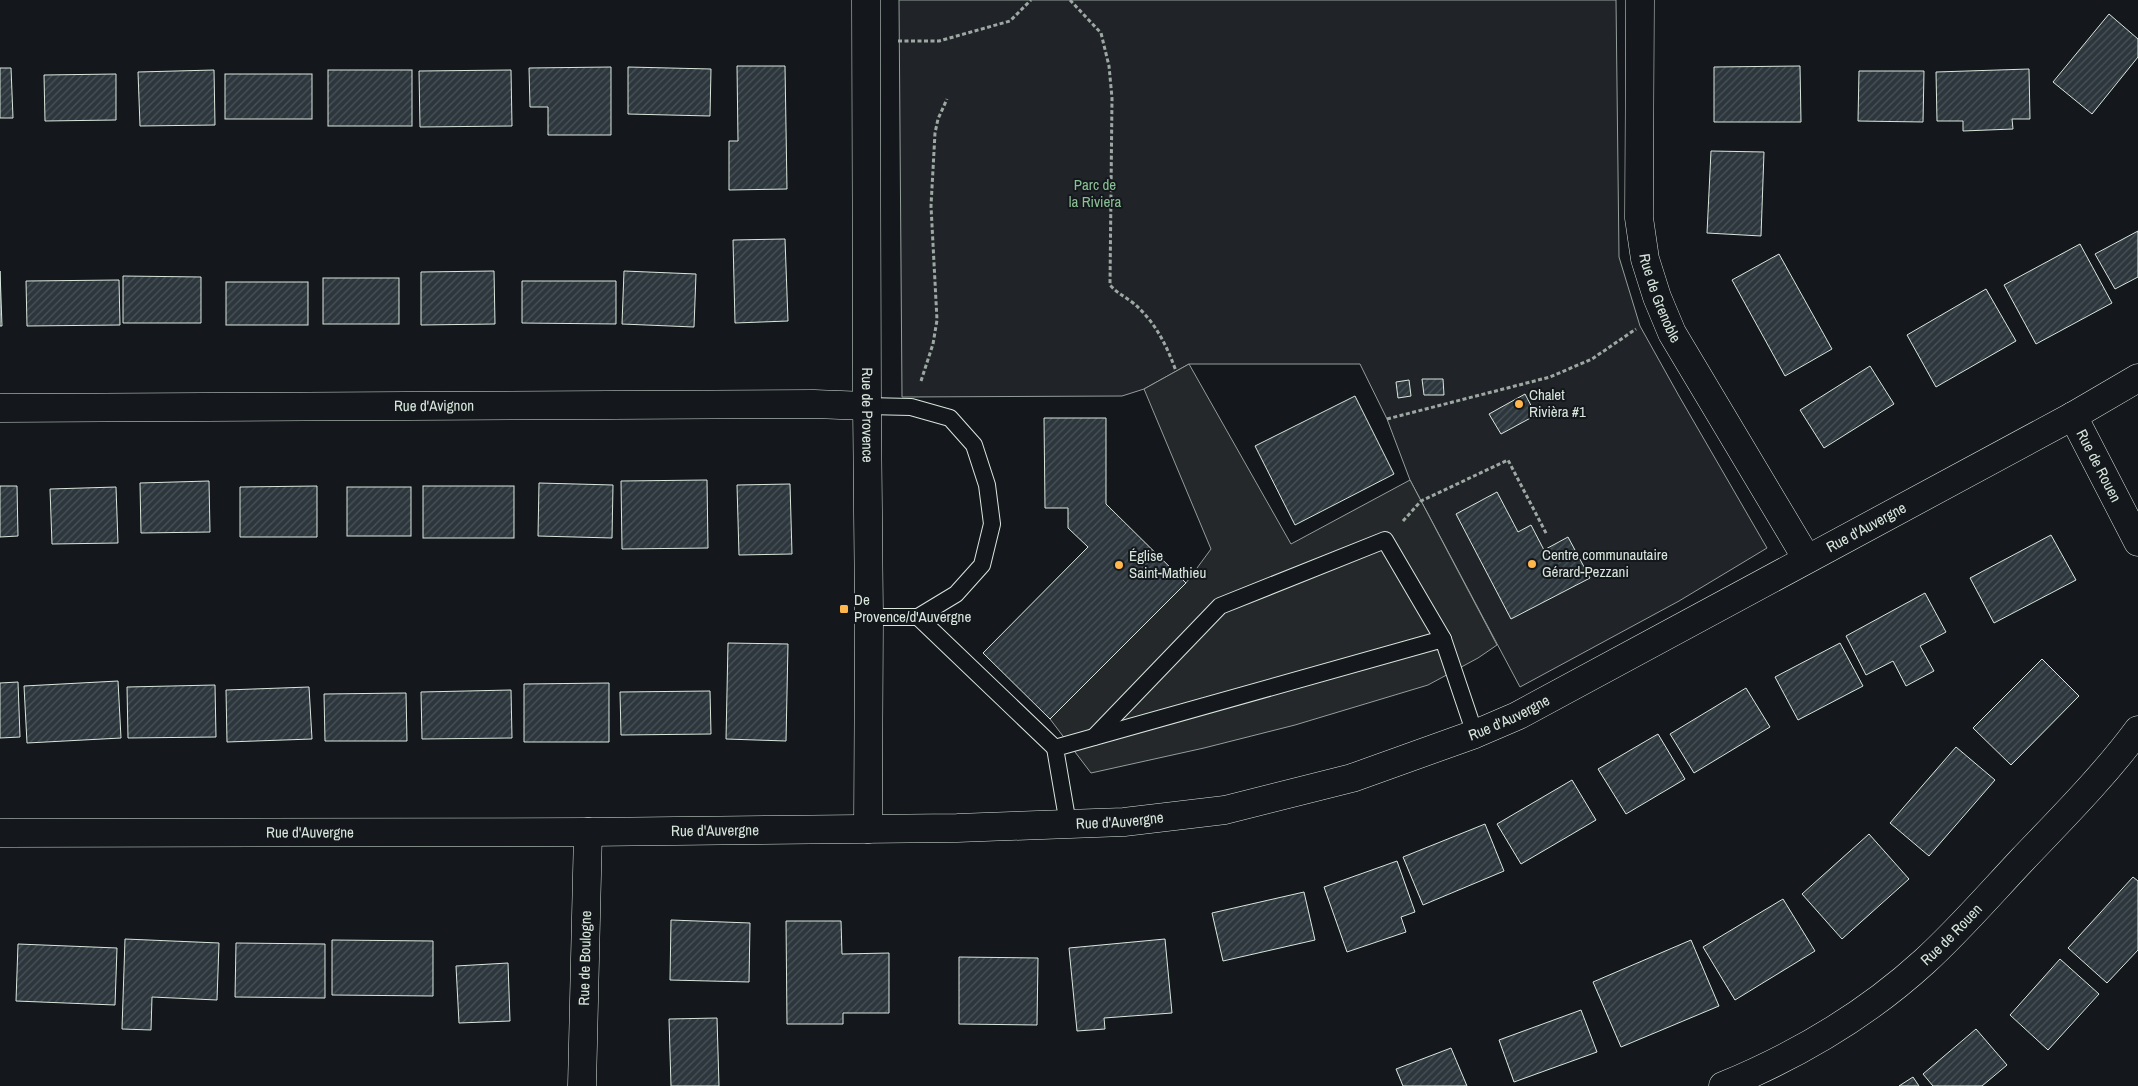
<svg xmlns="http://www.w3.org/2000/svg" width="2138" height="1086" viewBox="0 0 2138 1086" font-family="'Archivo Narrow',sans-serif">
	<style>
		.park { fill: #202428; stroke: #939e99 }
		.parking { fill: #24282b; stroke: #939e99 }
		.building { fill: url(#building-hatch); stroke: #d8e6dc }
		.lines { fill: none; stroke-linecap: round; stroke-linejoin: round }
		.lane-casing { stroke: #d8e6dc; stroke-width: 18 }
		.street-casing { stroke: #d8e6dc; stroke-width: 29 }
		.path { stroke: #9da8a2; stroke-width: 3; stroke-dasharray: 4 2.5; stroke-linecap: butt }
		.lane { stroke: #14181c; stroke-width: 16 }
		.street { stroke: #14181c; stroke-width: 28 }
		.poi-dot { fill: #ffb74d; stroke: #14181c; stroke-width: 2 }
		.labels { text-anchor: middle; stroke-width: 4; stroke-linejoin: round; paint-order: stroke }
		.park-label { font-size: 15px; fill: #8ac095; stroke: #14181c }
		.street-label { font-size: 15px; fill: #d8e6dc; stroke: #14181c }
		.poi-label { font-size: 15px; fill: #d8e6dc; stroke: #14181c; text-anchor: start }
	</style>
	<defs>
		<pattern id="building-hatch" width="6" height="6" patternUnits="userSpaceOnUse" patternTransform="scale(1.25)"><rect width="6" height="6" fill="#2c363c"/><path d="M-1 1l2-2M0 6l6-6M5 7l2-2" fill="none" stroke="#4a5358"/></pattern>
	</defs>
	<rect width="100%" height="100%" fill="#14181c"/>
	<!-- park -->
	<polygon class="park" points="899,0 1616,0 1619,257 1640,326 1679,396 1767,548 1679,601 1520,687 1410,480 1387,419 1360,364 1189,364 1144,389 1122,396 902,397"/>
	<!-- parking -->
	<polygon class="parking" points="1189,364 1291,544 1410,480 1497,645 1478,658 1428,685 1295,725 1204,748 1091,773 1050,719 1186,583 1211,549 1144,389"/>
	<!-- building -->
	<g class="building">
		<polygon points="2109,14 2138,39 2138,57 2092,114 2053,82"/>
		<polygon points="737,66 785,66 787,189 729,190 729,141 738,141"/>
		<polygon points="1800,66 1801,122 1714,122 1714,67"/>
		<polygon points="611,67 611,135 548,135 548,107 530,107 529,68"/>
		<polygon points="628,67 711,69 710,116 628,114"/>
		<polygon points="0,68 11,68 13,118 0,118"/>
		<polygon points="2029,69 2030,119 2012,119 2013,129 1963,131 1963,121 1937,121 1936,72"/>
		<polygon points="214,70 215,125 140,126 138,72"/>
		<rect x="328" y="70" width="84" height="56"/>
		<polygon points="511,70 512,126 420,127 419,71"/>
		<polygon points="1859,71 1924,71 1923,122 1858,121"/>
		<polygon points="116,74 116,120 45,121 44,75"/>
		<rect x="225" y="74" width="87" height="45"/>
		<polygon points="1711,151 1764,152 1761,236 1707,233"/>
		<polygon points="2138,231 2138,277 2115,289 2095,254"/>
		<polygon points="785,239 788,321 735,323 733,240"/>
		<polygon points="2080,244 2112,303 2036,344 2004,285"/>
		<polygon points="1779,254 1832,349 1785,376 1732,280"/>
		<polygon points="0,271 2,326 0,326"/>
		<polygon points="494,271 495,324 421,325 421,272"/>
		<polygon points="624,271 696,274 694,327 622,324"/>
		<polygon points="123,276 201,277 201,323 123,323"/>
		<rect x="323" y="278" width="76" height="46"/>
		<polygon points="119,280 120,325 27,326 26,281"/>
		<polygon points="522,281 616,281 616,324 522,323"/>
		<rect x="226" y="282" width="82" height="43"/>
		<polygon points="1986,289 2016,341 1936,387 1907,335"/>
		<polygon points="1870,366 1894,404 1824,448 1800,410"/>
		<polygon points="1422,379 1443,379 1444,395 1424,395"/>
		<polygon points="1409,380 1411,396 1398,398 1396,382"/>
		<polygon points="1525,394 1536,415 1501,434 1489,414"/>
		<polygon points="1355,396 1394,474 1295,525 1255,446"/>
		<polygon points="1044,418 1106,418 1106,504 1186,583 1050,719 983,653 1088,547 1068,528 1068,508 1045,508"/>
		<polygon points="707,480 708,548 622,549 621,481"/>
		<polygon points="209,481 210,532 141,533 140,483"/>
		<polygon points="539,483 613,485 612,538 538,536"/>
		<polygon points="790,484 792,554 739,555 737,485"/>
		<polygon points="0,486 17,486 18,536 0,537"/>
		<polygon points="317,486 317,537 240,537 240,487"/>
		<rect x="423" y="486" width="91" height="52"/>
		<polygon points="116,487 118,543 52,544 50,489"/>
		<rect x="347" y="487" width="64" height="49"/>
		<polygon points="1497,492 1518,532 1531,525 1544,550 1568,537 1590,578 1511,619 1456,514"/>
		<polygon points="2051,535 2076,580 1994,623 1970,578"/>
		<polygon points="1925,593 1946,632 1920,646 1934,671 1906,686 1893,661 1866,675 1846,636"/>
		<polygon points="728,643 788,644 786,741 726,739"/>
		<polygon points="1840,643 1863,686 1798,720 1775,677"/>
		<polygon points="2042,659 2079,696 2011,765 1973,728"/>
		<polygon points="118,681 121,738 27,743 24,686"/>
		<polygon points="18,682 20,737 0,738 0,683"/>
		<polygon points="609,683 609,742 524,742 524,684"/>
		<polygon points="215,685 216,737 128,738 127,687"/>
		<polygon points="309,687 312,739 227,742 226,690"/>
		<polygon points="1746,688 1770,727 1694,773 1670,734"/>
		<polygon points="511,690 512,738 422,739 421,692"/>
		<polygon points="710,691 711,734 621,735 620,692"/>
		<polygon points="406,693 407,741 325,741 324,694"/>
		<polygon points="1658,734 1685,779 1626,814 1598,769"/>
		<polygon points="1956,747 1995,780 1929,856 1890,823"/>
		<polygon points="1572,780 1596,820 1521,864 1497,824"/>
		<polygon points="1485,824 1504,871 1423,905 1403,857"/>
		<polygon points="1869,834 1909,879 1842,939 1802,894"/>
		<polygon points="1397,861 1415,912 1401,917 1406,932 1347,952 1324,887"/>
		<polygon points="2133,877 2138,881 2138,950 2107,983 2068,948"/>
		<polygon points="1304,892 1315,940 1223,961 1212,913"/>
		<polygon points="1783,899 1815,951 1735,1000 1703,947"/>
		<polygon points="671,920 750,923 749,982 670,980"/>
		<polygon points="786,921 841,921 842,954 889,953 889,1013 843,1013 843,1024 787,1024"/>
		<polygon points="125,939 219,943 217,1000 152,997 151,1030 122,1029"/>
		<polygon points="1165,939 1172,1013 1104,1018 1105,1029 1077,1031 1069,948"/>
		<polygon points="332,940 433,941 433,996 332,995"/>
		<polygon points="1691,940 1719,1006 1621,1047 1593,982"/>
		<polygon points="236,943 325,944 325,998 235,997"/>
		<polygon points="18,944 117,948 115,1005 16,1001"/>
		<polygon points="959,957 1038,958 1037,1025 959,1024"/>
		<polygon points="2060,959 2099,994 2048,1050 2010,1015"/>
		<polygon points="508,963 510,1021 459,1023 456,966"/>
		<polygon points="1581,1010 1597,1052 1514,1082 1499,1040"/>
		<polygon points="717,1018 719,1086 671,1086 669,1019"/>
		<polygon points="1976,1029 2007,1065 1982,1086 1933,1086 1923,1074"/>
		<polygon points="1451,1048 1467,1086 1403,1086 1396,1069"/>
		<polygon points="1913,1077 1919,1086 1899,1086"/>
	</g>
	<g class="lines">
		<defs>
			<g id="lane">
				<polyline points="867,406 911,407 950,418 974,445 987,485 992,524 982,565 956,594 918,617"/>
				<polyline points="869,617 918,617 1055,748"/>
				<polyline points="1094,737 1220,606 1385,540 1443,639"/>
				<polyline points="1068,824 1055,748 1443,639 1475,734"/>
			</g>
			<g id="street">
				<path id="s1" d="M866 0 867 406 869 617 868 829"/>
				<path id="s2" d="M1640 0 1639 218 1645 259 1657 297 1672 333 1807 559"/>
				<path id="s3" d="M0 408 814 404 867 406"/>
				<path id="s4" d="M2073 416 2138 542"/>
				<path id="s5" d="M0 833 588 832 957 828 1124 822 1225 810 1352 778 1475 734 1517 716 2073 416 2138 378"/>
				<path id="s6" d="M582 1086 588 832"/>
				<path id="s7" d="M1723 1086C1796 1056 1866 1015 1925 961 1959 930 1990 894 2022 860 2062 818 2104 776 2138 730"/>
			</g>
		</defs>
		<!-- lane casing -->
		<use href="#lane" class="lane-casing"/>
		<!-- street casing -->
		<use href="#street" class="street-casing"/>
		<!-- path -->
		<g class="path">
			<path d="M1070 0 1101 33 1109 66 1112 98 1110 285C1117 293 1124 296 1132 302 1155 321 1166 344 1176 371"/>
			<polyline points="898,41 939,41 1010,21 1031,0"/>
			<polyline points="921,381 933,344 937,320 931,206 935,133 938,119 947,99"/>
			<polyline points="1387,419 1550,377 1592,359 1636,329"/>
			<polyline points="1403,521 1421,501 1508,460 1547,535"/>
		</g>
		<!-- lane -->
		<use href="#lane" class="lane"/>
		<!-- street -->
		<use href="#street" class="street"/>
	</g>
	<!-- markers -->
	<g class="poi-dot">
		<circle cx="1519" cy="404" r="5"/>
		<circle cx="1532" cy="564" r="5"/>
		<circle cx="1119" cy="565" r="5"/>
		<rect x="839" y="604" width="10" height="10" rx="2.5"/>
	</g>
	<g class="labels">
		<!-- park labels -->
		<g class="park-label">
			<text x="1095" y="190">Parc de<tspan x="1095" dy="17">la Riviera</tspan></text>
		</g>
		<!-- street labels -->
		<g class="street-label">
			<text dy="5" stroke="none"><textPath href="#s2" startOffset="301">Rue de Grenoble</textPath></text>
			<text dy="5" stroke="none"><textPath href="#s3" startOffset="434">Rue d'Avignon</textPath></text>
			<text dy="5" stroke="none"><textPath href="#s1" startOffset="415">Rue de Provence</textPath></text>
			<text dy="5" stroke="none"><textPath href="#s4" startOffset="56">Rue de Rouen</textPath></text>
			<text dy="5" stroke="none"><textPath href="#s5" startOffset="1930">Rue d'Auvergne</textPath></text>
			<text dy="5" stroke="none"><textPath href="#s5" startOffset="1525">Rue d'Auvergne</textPath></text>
			<text dy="5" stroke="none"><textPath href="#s5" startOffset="1120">Rue d'Auvergne</textPath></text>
			<text dy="5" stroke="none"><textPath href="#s5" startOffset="715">Rue d'Auvergne</textPath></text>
			<text dy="5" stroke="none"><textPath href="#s5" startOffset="310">Rue d'Auvergne</textPath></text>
			<text dy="5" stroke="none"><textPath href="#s7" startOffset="276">Rue de Rouen</textPath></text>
			<text dy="5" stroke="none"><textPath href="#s6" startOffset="128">Rue de Boulogne</textPath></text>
		</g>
		<!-- poi labels -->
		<g class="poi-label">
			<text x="1529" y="400">Chalet<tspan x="1529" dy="17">Rivièra #1</tspan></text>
			<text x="1542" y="560">Centre communautaire<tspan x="1542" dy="17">Gérard-Pezzani</tspan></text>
			<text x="1129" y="561">Église<tspan x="1129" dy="17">Saint-Mathieu</tspan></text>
			<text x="854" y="605">De<tspan x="854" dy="17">Provence/d'Auvergne</tspan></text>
		</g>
	</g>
</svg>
